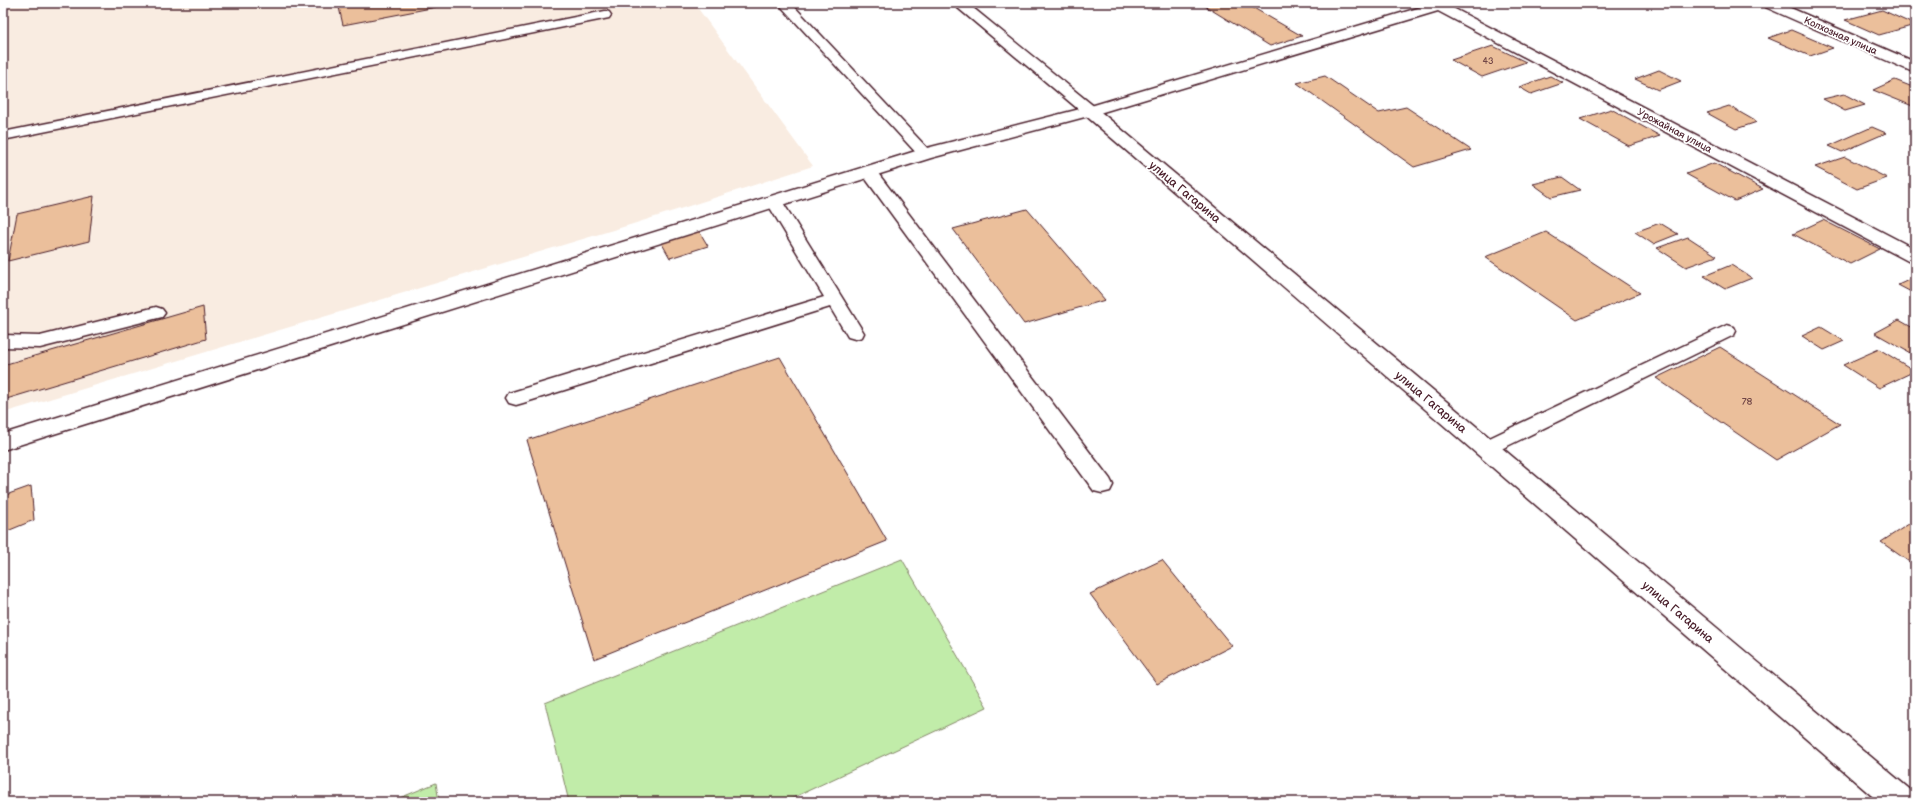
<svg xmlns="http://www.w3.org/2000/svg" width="1918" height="805" viewBox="0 0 1918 805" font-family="'Balsamiq Sans',sans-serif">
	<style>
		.built { fill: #f9ece1 }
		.green { fill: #c1eca9; stroke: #86866a }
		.building { fill: #ebbf9b; stroke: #4a1f2b }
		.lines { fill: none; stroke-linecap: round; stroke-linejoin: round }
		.lane-casing { stroke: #4a1f2b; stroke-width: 3 }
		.street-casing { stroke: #4a1f2b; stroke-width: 3 }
		.secondary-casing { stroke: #4a1f2b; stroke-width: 3 }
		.lane { fill: #fff; fill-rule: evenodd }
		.street { fill: #fff; fill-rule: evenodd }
		.secondary { fill: #fff; fill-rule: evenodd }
		.labels { text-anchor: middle; stroke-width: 3.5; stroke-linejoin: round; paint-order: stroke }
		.far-number-label { font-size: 9px; fill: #724747 }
		.far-street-label { font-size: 10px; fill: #4a1f2b; stroke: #fff }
		.number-label { font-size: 10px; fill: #724747 }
		.street-label { font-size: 12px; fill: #4a1f2b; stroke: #fff }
	</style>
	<rect width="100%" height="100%" fill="#fff"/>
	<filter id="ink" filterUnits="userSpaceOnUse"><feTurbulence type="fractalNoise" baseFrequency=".025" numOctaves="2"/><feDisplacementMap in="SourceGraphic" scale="8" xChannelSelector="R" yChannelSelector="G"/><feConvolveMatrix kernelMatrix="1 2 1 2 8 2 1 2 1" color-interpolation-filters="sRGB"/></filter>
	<g filter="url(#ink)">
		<!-- built -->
		<polygon class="built" points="3,3 694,3 813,166 633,224 3,413"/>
		<!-- green -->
		<g class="green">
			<polygon points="902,559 987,707 784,802 569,802 545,703"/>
			<polygon points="436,783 439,802 390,802"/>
		</g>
		<!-- building -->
		<g class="building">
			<polygon points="338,3 457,3 343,25"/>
			<polygon points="1214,3 1245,3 1302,36 1270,46 1205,6"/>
			<polygon points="1882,10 1915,25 1879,35 1845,20"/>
			<polygon points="1791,30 1833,48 1810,56 1768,38"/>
			<polygon points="1493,46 1526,62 1482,77 1451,60"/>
			<polygon points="1659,70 1681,81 1658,90 1635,79"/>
			<polygon points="1325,76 1379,113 1406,107 1471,150 1414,167 1297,83"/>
			<polygon points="1550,76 1563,83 1531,94 1519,87"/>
			<polygon points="1895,80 1915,88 1915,107 1873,90"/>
			<polygon points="1844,94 1865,105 1845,111 1823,99"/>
			<polygon points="1729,106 1757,122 1736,129 1707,113"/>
			<polygon points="1611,109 1660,136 1629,146 1580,119"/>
			<polygon points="1872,127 1886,133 1842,152 1829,146"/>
			<polygon points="1845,157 1887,178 1857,189 1815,167"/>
			<polygon points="1714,163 1763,189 1735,201 1686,174"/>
			<polygon points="1562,177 1580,190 1551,197 1533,184"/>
			<polygon points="94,196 89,241 8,261 17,214"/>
			<polygon points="1027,209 1105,300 1024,324 953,229"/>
			<polygon points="1823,220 1880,249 1850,264 1793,234"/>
			<polygon points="1660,223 1678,234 1653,244 1635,232"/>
			<polygon points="699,231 708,246 670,258 661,242"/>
			<polygon points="1546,232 1640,293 1577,320 1485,257"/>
			<polygon points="1688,237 1717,256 1686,267 1657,248"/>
			<polygon points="1731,265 1752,278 1725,289 1704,276"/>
			<polygon points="1915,277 1915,294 1898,285"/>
			<polygon points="203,307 206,339 3,400 3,365"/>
			<polygon points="1899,320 1915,329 1915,352 1912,354 1875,333"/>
			<polygon points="1821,327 1844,341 1824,350 1802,336"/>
			<polygon points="1720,347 1840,424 1776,460 1656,378"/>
			<polygon points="1879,349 1915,371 1879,388 1843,365"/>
			<polygon points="780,357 887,541 594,659 527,440"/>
			<polygon points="31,486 34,520 5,532 3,496"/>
			<polygon points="1915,520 1915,566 1881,542"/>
			<polygon points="1162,560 1232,646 1157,684 1090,594"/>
		</g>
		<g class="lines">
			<defs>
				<g id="lane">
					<polygon points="778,3 791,3 930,151 933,154 930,157 925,159 920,157"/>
					<polygon points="605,11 609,12 611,15 609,18 3,140 3,132"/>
					<polygon points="868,166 874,168 1110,479 1113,485 1110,491 1102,493 1094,491 860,171 862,168"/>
					<polygon points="774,196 780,198 782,201 864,333 862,337 855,339 848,337 830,307 523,403 516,405 509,403 506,398 509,393 824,297 766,201 768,198"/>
					<polygon points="156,307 162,309 165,313 162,317 40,348 3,347 3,335 40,336"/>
					<polygon points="1727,325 1734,327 1736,331 1734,335 1493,453 1486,456 1479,453 1476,448 1479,443"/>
				</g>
				<g id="street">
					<polygon points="1427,3 1456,3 1451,7 1915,249 1915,263 1908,261 1438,11 1096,114 931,158 3,450 3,434 919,150 1084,108 1428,5"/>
					<polygon points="1761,3 1779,3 1915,62 1915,73 1763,6"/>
				</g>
				<polygon id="secondary" points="952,3 967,3 1096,108 1913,792 1915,802 1879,802 1084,114"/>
			</defs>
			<!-- lane casing -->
			<use href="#lane" class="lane-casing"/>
			<!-- street casing -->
			<use href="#street" class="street-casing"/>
			<!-- secondary casing -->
			<use href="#secondary" class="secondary-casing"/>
			<!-- lane -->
			<use href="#lane" class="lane"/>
			<!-- street -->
			<use href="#street" class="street"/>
			<!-- secondary -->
			<use href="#secondary" class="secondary"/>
		</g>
	</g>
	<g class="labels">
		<!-- far-number labels -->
		<g class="far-number-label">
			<text x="1488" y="64">43</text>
		</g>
		<!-- far-street labels -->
		<g class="far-street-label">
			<text transform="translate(1841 35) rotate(24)" y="4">Колхозная улица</text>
			<text transform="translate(1675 130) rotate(28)" y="4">Урожайная улица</text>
		</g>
		<!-- number labels -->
		<g class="number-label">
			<text x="1747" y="405">78</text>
		</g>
		<!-- street labels -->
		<g class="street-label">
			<text transform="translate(1185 192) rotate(40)" y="4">улица Гагарина</text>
			<text transform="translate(1431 402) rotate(40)" y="4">улица Гагарина</text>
			<text transform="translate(1678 612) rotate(40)" y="4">улица Гагарина</text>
		</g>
	</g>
	<!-- margin -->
	<rect width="1918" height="805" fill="none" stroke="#fff" stroke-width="16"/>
	<rect x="8" y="8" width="1902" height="789" fill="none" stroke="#4a1f2b" stroke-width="1.5" filter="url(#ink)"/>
</svg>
